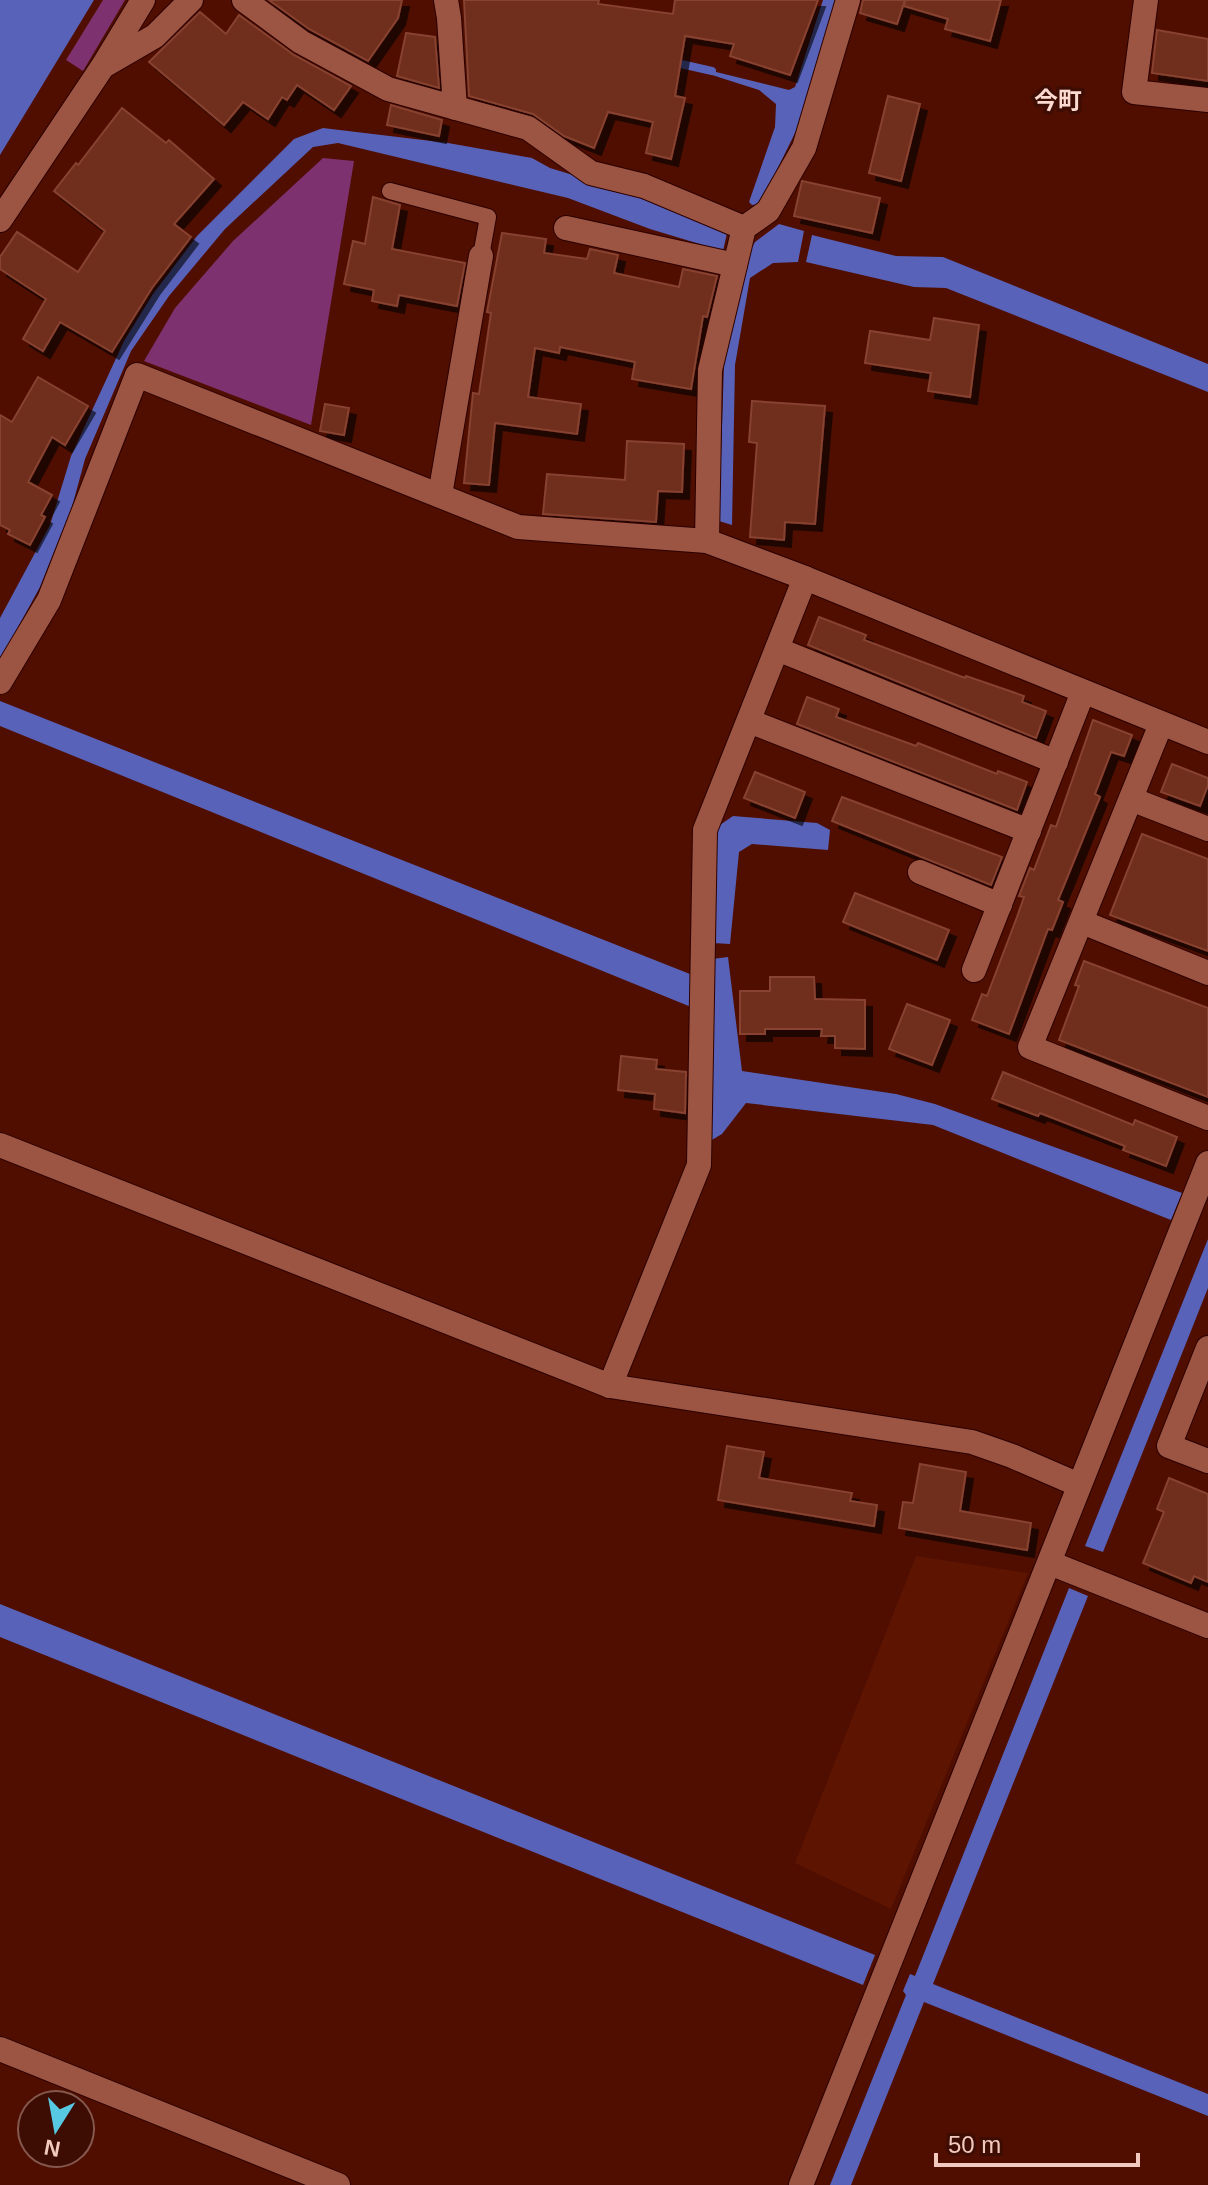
<svg xmlns="http://www.w3.org/2000/svg" width="1208" height="2185" viewBox="0 0 1208 2185" font-family="Arial,'Noto Sans JP',sans-serif">
	<style>
		.built { fill: #5d1401 }
		.green { fill: #7d316e }
		.water { fill: #5862b8 }
		.lines { fill: none; stroke-linecap: round; stroke-linejoin: round }
		.stream { stroke: #5862b8; stroke-width: 8 }
		.building { fill: #6f2d1c; stroke: #874230; stroke-width: 2; filter: url(#shadow) }
		.service-casing { stroke: #2c0000; stroke-width: 18 }
		.minor-casing { stroke: #2c0000; stroke-width: 26 }
		.tertiary-casing { stroke: #2c0000; stroke-width: 26 }
		.service { stroke: #9c5543; stroke-width: 16 }
		.minor { stroke: #9c5543; stroke-width: 24 }
		.tertiary { stroke: #9c5543; stroke-width: 24 }
		.labels { text-anchor: middle; stroke-width: 7; stroke-linejoin: round; paint-order: stroke }
		.neighbourhood-label { font-size: 24px; font-weight: bold; fill: #fbdad1; stroke: #3d0c02 }
	</style>
	<defs>
		<filter id="shadow"><feDropShadow dx="7" dy="7" stdDeviation="0" flood-color="#0009"/></filter>
	</defs>
	<rect width="100%" height="100%" fill="#4f0e00"/>
	<!-- built -->
	<polygon class="built" points="916,1556 1028,1573 891,1909 795,1863"/>
	<!-- green -->
	<g class="green">
		<polygon points="103,0 125,0 83,71 66,60"/>
		<polygon points="323,158 354,161 311,425 144,361 175,308 233,241"/>
	</g>
	<!-- water -->
	<g class="water">
		<polygon points="0,0 94,0 0,155"/>
		<polygon points="823,0 838,0 797,129 760,204 752,205 749,202 775,127 776,104 759,90 712,75 712,71 789,90 795,87"/>
		<polygon points="323,128 448,143 532,158 550,168 645,197 727,233 723,251 650,229 568,198 338,143 313,147 225,229 169,296 131,351 85,459 72,507 40,587 0,660 0,618 50,525 71,456 124,341 153,294 197,236 294,139"/>
		<polygon points="779,224 804,231 798,262 773,263 750,278 735,365 732,525 719,521 724,363 751,249 755,242"/>
		<polygon points="812,235 896,256 943,257 1208,364 1208,392 946,288 914,287 806,262"/>
		<polygon points="0,701 695,976 712,959 728,957 742,1071 896,1094 935,1104 1182,1193 1171,1220 933,1125 746,1103 722,1134 710,1141 696,1009 0,726"/>
		<polygon points="733,816 817,823 830,830 828,850 752,844 739,852 730,944 713,943 717,827"/>
		<polygon points="1208,1239 1208,1288 1103,1552 1085,1546"/>
		<polygon points="1069,1588 1088,1596 933,1984 1208,2094 1208,2116 924,2002 851,2185 830,2185 906,1995 903,1991 910,1974 915,1976"/>
		<polygon points="0,1604 875,1955 863,1985 0,1637"/>
	</g>
	<g class="lines">
		<!-- stream -->
		<polyline class="stream" points="672,62 712,71"/>
	</g>
	<!-- building -->
	<g class="building">
		<polygon points="269,0 402,0 398,18 368,61 309,29"/>
		<polygon points="464,0 599,0 598,4 673,14 675,0 818,0 790,75 730,56 734,44 685,36 675,96 685,98 671,159 646,153 653,122 608,112 594,148 564,136 533,114 469,96"/>
		<polygon points="863,0 905,0 897,24 860,13"/>
		<polygon points="905,0 1001,0 990,41 945,29 948,19 904,6"/>
		<polygon points="200,12 226,34 239,15 294,55 351,86 334,110 297,85 287,100 282,97 268,119 243,102 224,125 149,62"/>
		<polygon points="1157,30 1208,39 1208,81 1152,73"/>
		<polygon points="406,33 435,37 439,88 397,76"/>
		<polygon points="888,96 920,104 901,181 869,173"/>
		<polygon points="391,105 442,120 439,136 387,125"/>
		<polygon points="122,108 166,143 169,140 214,179 174,224 191,237 152,288 112,352 60,322 43,351 23,339 46,299 0,269 0,257 17,232 78,272 105,231 54,191 76,163 78,165"/>
		<polygon points="802,181 880,198 872,233 794,216"/>
		<polygon points="373,197 400,205 392,249 465,263 457,306 399,295 397,306 372,301 374,290 344,284 353,241 365,244"/>
		<polygon points="502,233 546,239 544,253 587,259 590,249 618,255 614,273 679,287 683,269 717,276 707,317 703,316 691,389 632,379 635,362 560,347 559,353 535,348 528,397 581,404 577,434 495,423 489,485 464,483 473,393 479,394 491,313 487,312"/>
		<polygon points="934,318 979,325 970,397 928,391 931,373 865,363 870,331 930,340"/>
		<polygon points="38,377 88,406 65,445 52,437 28,482 52,495 41,515 45,517 30,545 8,534 10,530 0,525 0,415 12,422"/>
		<polygon points="752,401 825,406 815,524 785,522 784,540 750,537 757,443 749,442"/>
		<polygon points="325,404 349,408 344,435 320,431"/>
		<polygon points="627,441 684,444 682,492 658,491 656,522 543,514 547,474 625,480"/>
		<polygon points="819,617 866,635 864,640 965,678 966,676 1024,696 1022,702 1046,711 1036,738 808,645"/>
		<polygon points="807,697 839,709 836,717 916,746 918,743 997,774 998,771 1027,782 1017,810 797,724"/>
		<polygon points="1093,720 1132,735 1124,756 1111,752 1095,794 1100,797 1058,900 1063,902 1052,930 1048,929 1009,1034 972,1020 982,994 987,996 1017,917 1024,897 1019,896 1030,868 1034,870 1051,825 1056,827"/>
		<polygon points="1172,764 1208,778 1208,785 1200,806 1161,792"/>
		<polygon points="755,772 805,792 795,818 744,798"/>
		<polygon points="842,797 1002,857 991,885 832,821"/>
		<polygon points="1142,834 1208,859 1208,951 1110,915"/>
		<polygon points="855,893 949,930 937,960 843,922"/>
		<polygon points="1084,961 1208,1008 1208,1097 1059,1040 1079,986 1075,985"/>
		<polygon points="770,977 814,977 815,999 865,1000 865,1049 835,1048 835,1036 821,1036 822,1029 765,1029 765,1034 740,1034 740,991 770,991"/>
		<polygon points="907,1004 950,1020 932,1065 889,1049"/>
		<polygon points="621,1056 657,1060 656,1069 686,1072 685,1113 654,1109 655,1094 618,1090"/>
		<polygon points="1003,1072 1133,1125 1135,1120 1177,1137 1166,1166 1123,1150 1125,1146 1040,1113 1038,1116 992,1099"/>
		<polygon points="727,1446 764,1452 759,1478 852,1493 850,1501 877,1505 874,1526 718,1500"/>
		<polygon points="920,1464 966,1472 960,1511 1031,1523 1027,1550 899,1528 903,1502 913,1503"/>
		<polygon points="1169,1478 1208,1494 1208,1582 1194,1576 1191,1583 1143,1563 1164,1512 1157,1509"/>
	</g>
	<g class="lines">
		<defs>
			<polyline id="service" points="390,191 488,217 481,256"/>
			<g id="minor">
				<polyline points="244,0 301,42 388,89 528,128 591,173 644,186 744,228"/>
				<polyline points="446,0 449,18 455,108"/>
				<polyline points="1146,0 1134,92 1208,100"/>
				<polyline points="105,65 155,36 191,0"/>
				<polyline points="0,220 103,66 143,0"/>
				<polyline points="566,228 735,265"/>
				<polyline points="440,495 481,256"/>
				<polyline points="707,541 710,370 744,228 768,211 804,148 848,0"/>
				<polyline points="805,578 1208,742"/>
				<polyline points="777,649 1056,762"/>
				<polyline points="0,682 49,600 137,375 518,527 707,541 805,578 705,830 699,1165 610,1386"/>
				<polyline points="749,721 1029,831"/>
				<polyline points="1161,724 1030,1047 1208,1118"/>
				<polyline points="1131,799 1208,829"/>
				<polyline points="920,872 1000,905"/>
				<polyline points="1082,922 1208,973"/>
				<polyline points="974,970 1083,692"/>
				<polyline points="0,1145 610,1386 972,1442 1012,1456 1079,1485"/>
				<polyline points="1208,1348 1169,1446 1208,1461"/>
				<polyline points="0,2049 338,2185"/>
			</g>
			<g id="tertiary">
				<polyline points="1050,1563 1208,1626"/>
				<polyline points="801,2185 1208,1163"/>
			</g>
		</defs>
		<!-- service casing -->
		<use href="#service" class="service-casing"/>
		<!-- minor casing -->
		<use href="#minor" class="minor-casing"/>
		<!-- tertiary casing -->
		<use href="#tertiary" class="tertiary-casing"/>
		<!-- service -->
		<use href="#service" class="service"/>
		<!-- minor -->
		<use href="#minor" class="minor"/>
		<!-- tertiary -->
		<use href="#tertiary" class="tertiary"/>
	</g>
	<g class="labels">
		<!-- neighbourhood labels -->
		<g class="neighbourhood-label">
			<text x="1058" y="109">今町</text>
		</g>
	</g>
	<!-- north arrow -->
	<g transform="translate(56 2129) rotate(191)"><circle r="38" fill="#3d0c02" stroke="#85584d" stroke-width="2"/>
	<path d="M0-6L14 30L0 20L-14 30Z" fill="#58c9e3"/>
	<text y="-12" font-size="22" font-weight="bold" text-anchor="middle" fill="#f2c9be">N</text>
	</g>
	<!-- scale -->
	<path d="M936 2153v12h202v-12" fill="none" stroke="#f2c9be" stroke-width="4"/>
	<text x="948" y="2153" font-size="24" fill="#f2c9be" stroke="#3d0c02" stroke-width="6" paint-order="stroke">50 m</text>
</svg>
